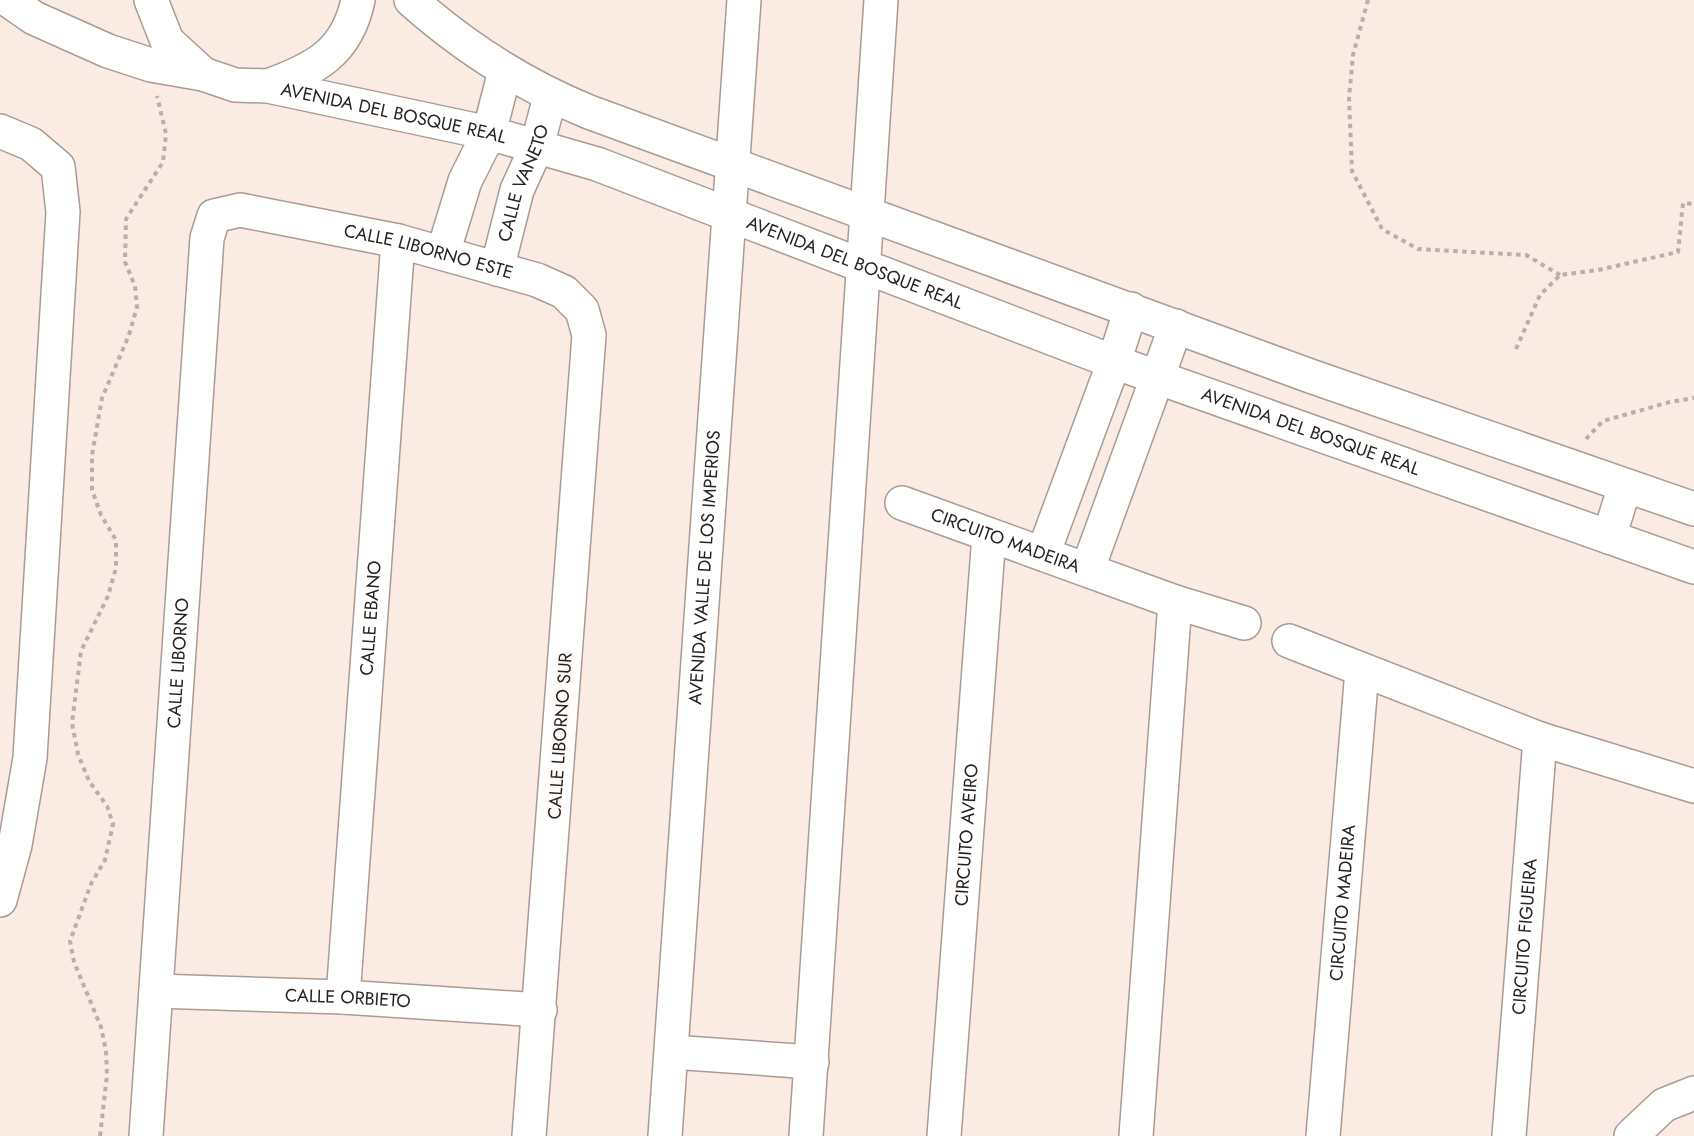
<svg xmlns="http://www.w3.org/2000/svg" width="1694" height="1136" viewBox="0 0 1694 1136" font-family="Jost,sans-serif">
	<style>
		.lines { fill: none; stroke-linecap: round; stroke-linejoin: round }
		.minor-casing { stroke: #a99c94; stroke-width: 36 }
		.path { stroke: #baaea8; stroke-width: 4; stroke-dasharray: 4.5 4.5; stroke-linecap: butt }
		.minor { stroke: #fff; stroke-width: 33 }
		.labels { text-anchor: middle; stroke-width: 5; stroke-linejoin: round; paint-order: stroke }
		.street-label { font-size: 18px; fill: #27221f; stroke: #fefbf9 }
	</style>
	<rect width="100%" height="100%" fill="#faebe3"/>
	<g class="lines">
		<defs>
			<g id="minor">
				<path id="s1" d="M8 0 34 18 108 51 151 65 203 74 235 85 268 86 489 133 597 164 1114 362 1694 567"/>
				<polyline points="151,0 167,41 203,74"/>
				<path d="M411 0C465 48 523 85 589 112L1313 377 1694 509"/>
				<path d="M268 86C315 69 347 53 358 0"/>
				<polyline points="0,131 31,144 58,167 63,212 30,758 15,845 0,900"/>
				<polyline points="443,253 465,181 489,133 505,71"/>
				<path id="s2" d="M497 269 517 190 537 146 550 97"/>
				<path id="s3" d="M902 503 1175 602 1244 623"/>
				<polyline points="1609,537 1625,486"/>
				<polyline points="1043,554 1114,362 1131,309"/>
				<polyline points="1088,568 1176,326"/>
				<polyline points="1289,641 1540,739 1694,786"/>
				<path id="s4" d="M156 991 343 997 540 1010"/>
				<path id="s5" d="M343 997 398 241"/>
				<polyline points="672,1052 812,1062"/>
				<path id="s6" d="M146 1136 207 238 214 216 240 210 398 241 537 280 564 292 582 310 589 335 529 1136"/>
				<path id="s7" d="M665 1136 744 0"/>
				<polyline points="806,1136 881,0"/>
				<path id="s8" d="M944 1136 989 535"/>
				<polyline points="1136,1136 1175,602"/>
				<path id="s9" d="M1323 1136 1362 671"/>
				<path id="s10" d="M1509 1136 1540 739"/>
				<polyline points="1631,1136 1664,1105 1694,1093"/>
			</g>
		</defs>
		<!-- minor casing -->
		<use href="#minor" class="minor-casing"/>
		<!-- path -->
		<g class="path">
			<polyline points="1368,0 1353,55 1349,98 1352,171 1382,229 1418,249 1526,255 1560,275"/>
			<polyline points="1516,349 1540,295 1560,275 1598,270 1678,252 1683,203 1694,204"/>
			<polyline points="1586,439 1603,421 1670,402 1694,398"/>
			<polyline points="100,1136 107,1075 106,1051 101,1027 74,962 70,941 91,884 105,860 113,824 107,806 89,781 78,754 72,723 81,651 108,596 116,568 116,540 101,515 92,490 92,455 102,398 129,335 137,307 135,286 125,262 126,219 163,162 166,134 157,96"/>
		</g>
		<!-- minor -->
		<use href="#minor" class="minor"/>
	</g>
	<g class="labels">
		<!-- street labels -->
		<g class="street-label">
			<text dy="6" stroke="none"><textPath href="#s1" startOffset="406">AVENIDA DEL BOSQUE REAL</textPath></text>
			<text dy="6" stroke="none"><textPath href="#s2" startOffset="90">CALLE VANETO</textPath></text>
			<text dy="6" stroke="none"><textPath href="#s6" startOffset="1143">CALLE LIBORNO ESTE</textPath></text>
			<text dy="6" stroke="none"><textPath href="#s1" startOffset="892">AVENIDA DEL BOSQUE REAL</textPath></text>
			<text dy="6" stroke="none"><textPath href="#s1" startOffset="1378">AVENIDA DEL BOSQUE REAL</textPath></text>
			<text dy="6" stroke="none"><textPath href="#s3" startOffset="110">CIRCUITO MADEIRA</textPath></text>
			<text dy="6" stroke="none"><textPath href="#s7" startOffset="570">AVENIDA VALLE DE LOS IMPERIOS</textPath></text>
			<text dy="6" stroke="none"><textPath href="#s5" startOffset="380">CALLE EBANO</textPath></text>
			<text dy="6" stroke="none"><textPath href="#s6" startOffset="474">CALLE LIBORNO</textPath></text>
			<text transform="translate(560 736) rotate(-86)" y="6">CALLE LIBORNO SUR</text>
			<text dy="6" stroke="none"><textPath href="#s8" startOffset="302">CIRCUITO AVEIRO</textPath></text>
			<text dy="6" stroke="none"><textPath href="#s9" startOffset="234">CIRCUITO MADEIRA</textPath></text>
			<text dy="6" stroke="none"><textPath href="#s10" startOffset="200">CIRCUITO FIGUEIRA</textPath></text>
			<text dy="6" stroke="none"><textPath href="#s4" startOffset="192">CALLE ORBIETO</textPath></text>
		</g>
	</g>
</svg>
